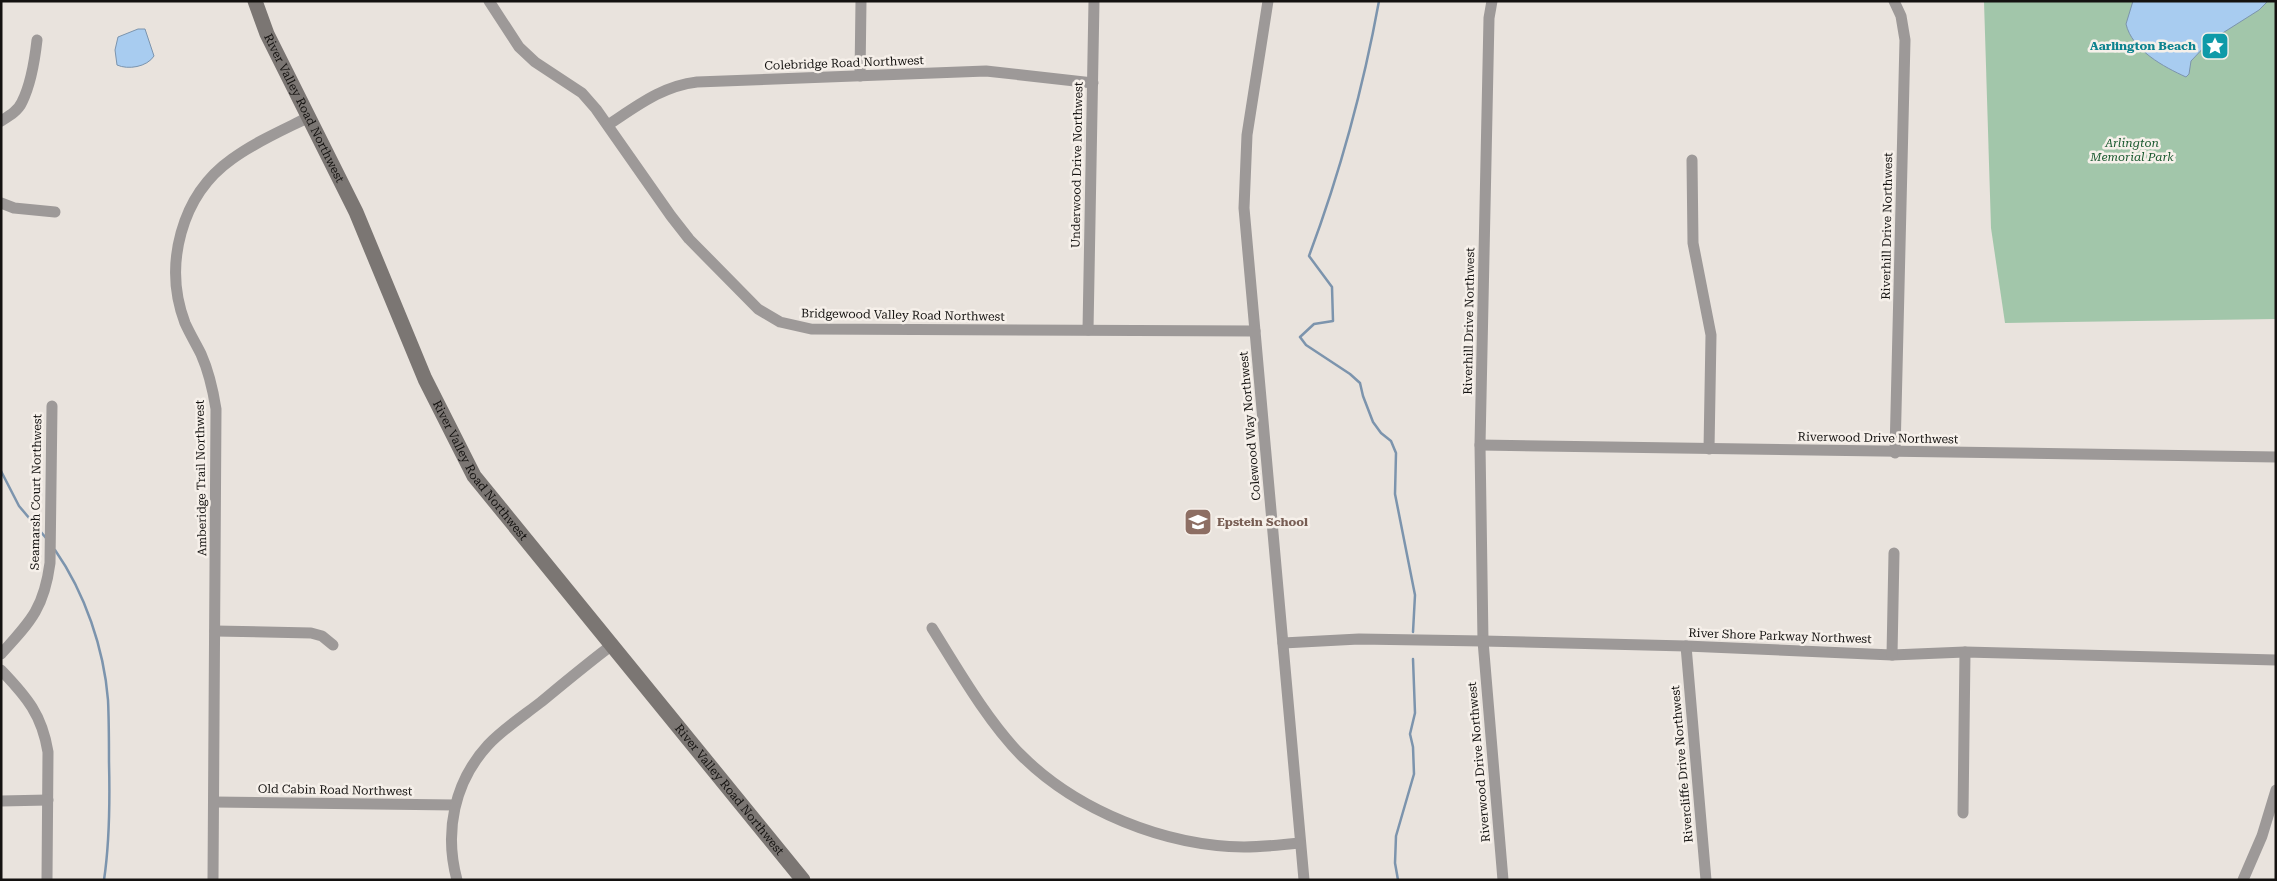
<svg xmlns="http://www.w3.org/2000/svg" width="2277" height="881" viewBox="0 0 2277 881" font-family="'Roboto Serif',serif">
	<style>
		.green { fill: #a2c6aa }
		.water { fill: #a8ccf0; stroke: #7c94ad }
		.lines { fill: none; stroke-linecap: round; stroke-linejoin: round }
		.stream { stroke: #7c94ad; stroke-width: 2.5 }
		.street { stroke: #9d9998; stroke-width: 11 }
		.secondary { stroke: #7b7673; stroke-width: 15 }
		.labels { text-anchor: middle; stroke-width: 5; stroke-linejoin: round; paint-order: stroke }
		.culture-label { font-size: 12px; font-weight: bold; fill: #0d838f; stroke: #f6f0ea; text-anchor: end }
		.street-label { font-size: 12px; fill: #141210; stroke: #f6f0ea }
		.park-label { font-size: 12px; font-style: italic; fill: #18582e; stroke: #f6f0ea }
		.education-label { font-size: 12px; font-weight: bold; fill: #785e54; stroke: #f6f0ea; text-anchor: start }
	</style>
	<rect width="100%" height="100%" fill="#e9e3dd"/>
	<!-- green -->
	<polygon class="green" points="1984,1 2276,1 2276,319 2005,323 1991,228"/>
	<!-- water -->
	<g class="water">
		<path d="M2133 1H2268L2259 10 2210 41 2191 61 2189 74 2186 77C2164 67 2132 50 2126 24Z"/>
		<path d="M138 29H145L154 56C147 67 128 70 117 65L115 50 118 37Z"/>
	</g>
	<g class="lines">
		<!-- stream -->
		<g class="stream">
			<path d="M1379 1C1363 89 1340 173 1309 256L1332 287 1333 321 1314 324 1300 337 1306 345 1350 374 1360 383 1363 396 1373 422 1381 433 1391 441 1396 453 1395 494 1415 595 1413 632"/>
			<polyline points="1,471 19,506 46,538"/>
			<path d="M55 550C85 593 104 649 108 700 109 721 109 741 109 762 110 802 110 840 104 880"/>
			<polyline points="1398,880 1395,863 1396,836 1414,774 1413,747 1410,734 1415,713 1413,659"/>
		</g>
		<!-- street -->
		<g class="street">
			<polyline points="489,1 519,47 535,62 582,93 596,109 671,216 689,239 758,309 780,322 811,329 1255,331"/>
			<polyline points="1268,1 1247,135 1244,208 1304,880"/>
			<polyline points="1492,1 1489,18 1480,445 1483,641 1503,880"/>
			<polyline points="1894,1 1901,16 1905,40 1895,453"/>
			<polyline points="860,76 861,1"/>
			<path d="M1 121C9 116 18 111 22 102 30 86 35 58 37 40"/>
			<path d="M608 125C637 106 662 86 697 82L986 71 1093 83"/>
			<polyline points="1692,160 1693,243 1711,335 1709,449"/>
			<polyline points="1,203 14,208 55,212"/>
			<polyline points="1088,330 1094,1"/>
			<polyline points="1480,445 2276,457"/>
			<path d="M932 628C957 668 988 722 1021 755 1077 811 1165 846 1244 847 1262 847 1281 845 1300 843"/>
			<polyline points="215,631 311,633 322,636 333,645"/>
			<polyline points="1283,643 1359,639 1483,641 1686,646 1892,655 1965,652 2276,660"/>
			<polyline points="1686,646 1706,880"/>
			<path d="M1 654C31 621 44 608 50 563L52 406"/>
			<polyline points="1892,655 1894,553"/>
			<path d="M1 670C27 697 42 715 48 752L47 880"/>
			<polyline points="1,801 48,800"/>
			<polyline points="214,802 455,805"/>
			<polyline points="1963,813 1965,652"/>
			<path d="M213 880 216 409C213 390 209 372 201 354 196 344 190 334 185 323 163 265 181 195 232 159 255 142 283 130 309 117"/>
			<path d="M457 880C444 832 454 782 488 745 503 729 523 716 541 702 564 683 588 663 612 645"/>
			<polyline points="2243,880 2262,836 2276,790"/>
		</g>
		<!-- secondary -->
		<path class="secondary" id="s1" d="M255 1 267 34 356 212 425 379 474 476 803 880"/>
	</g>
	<!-- icons -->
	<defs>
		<symbol id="sight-square" viewBox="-11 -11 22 22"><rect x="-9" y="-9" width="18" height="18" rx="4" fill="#0f9aa8" stroke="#f6f0ea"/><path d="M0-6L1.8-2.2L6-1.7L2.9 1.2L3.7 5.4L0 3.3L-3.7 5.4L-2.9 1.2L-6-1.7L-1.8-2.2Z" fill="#fff"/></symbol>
		<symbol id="school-square" viewBox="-11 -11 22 22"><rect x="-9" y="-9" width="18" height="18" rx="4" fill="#8d6e63" stroke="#f6f0ea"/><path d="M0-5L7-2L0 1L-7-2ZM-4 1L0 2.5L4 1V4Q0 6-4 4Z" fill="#fff"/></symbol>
	</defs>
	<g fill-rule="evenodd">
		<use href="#sight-square" x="2199" y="30" width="32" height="32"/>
		<use href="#school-square" x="1182" y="506" width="32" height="32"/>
	</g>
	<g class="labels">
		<!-- culture labels -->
		<g class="culture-label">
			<text x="2196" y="50">Aarlington Beach</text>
		</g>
		<!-- street labels -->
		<g class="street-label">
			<text transform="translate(844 63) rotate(-2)" y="4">Colebridge Road Northwest</text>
			<text dy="4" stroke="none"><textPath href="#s1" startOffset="118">River Valley Road Northwest</textPath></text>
			<text transform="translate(1077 165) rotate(-89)" y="4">Underwood Drive Northwest</text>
			<text transform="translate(1887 226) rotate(-89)" y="4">Riverhill Drive Northwest</text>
			<text transform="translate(903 315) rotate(1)" y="4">Bridgewood Valley Road Northwest</text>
			<text transform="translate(1469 321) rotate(-89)" y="4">Riverhill Drive Northwest</text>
			<text transform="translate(1250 426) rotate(-95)" y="4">Colewood Way Northwest</text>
			<text transform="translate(1878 438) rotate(1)" y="4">Riverwood Drive Northwest</text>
			<text dy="4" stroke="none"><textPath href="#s1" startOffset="522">River Valley Road Northwest</textPath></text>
			<text transform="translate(201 478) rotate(-91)" y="4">Amberidge Trail Northwest</text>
			<text transform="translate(36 492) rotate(-89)" y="4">Seamarsh Court Northwest</text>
			<text transform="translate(1780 636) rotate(2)" y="4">River Shore Parkway Northwest</text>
			<text transform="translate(1479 762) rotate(-95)" y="4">Riverwood Drive Northwest</text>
			<text transform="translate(1682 764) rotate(-95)" y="4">Rivercliffe Drive Northwest</text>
			<text dy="4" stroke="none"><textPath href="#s1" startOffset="928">River Valley Road Northwest</textPath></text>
			<text transform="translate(335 790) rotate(1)" y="4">Old Cabin Road Northwest</text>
		</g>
		<!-- park labels -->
		<g class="park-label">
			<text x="2132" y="147">Arlington<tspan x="2132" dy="14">Memorial Park</tspan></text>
		</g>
		<!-- education labels -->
		<g class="education-label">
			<text x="1217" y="526">Epstein School</text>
		</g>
	</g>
	<!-- border -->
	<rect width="2277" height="881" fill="none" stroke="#141210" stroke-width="5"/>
</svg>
